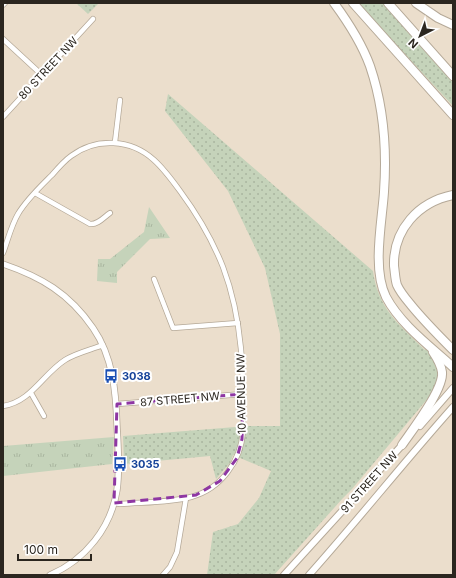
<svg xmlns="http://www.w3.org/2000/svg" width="456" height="578" viewBox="0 0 456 578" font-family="Inter,sans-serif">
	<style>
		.grass { fill: url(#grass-dots) }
		.park { fill: url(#park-tufts) }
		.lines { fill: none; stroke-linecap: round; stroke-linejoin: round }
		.minor-casing { stroke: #b5a998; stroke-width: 6 }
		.tertiary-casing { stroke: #b5a998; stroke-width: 7 }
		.secondary-casing { stroke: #b5a998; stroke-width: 8 }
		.motorway-casing { stroke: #b5a998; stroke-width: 10 }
		.minor { stroke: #fff; stroke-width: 4.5 }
		.tertiary { stroke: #fff; stroke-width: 5.5 }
		.secondary { stroke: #fff; stroke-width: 6 }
		.motorway { stroke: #fff; stroke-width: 8 }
		.marked { fill: none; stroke: #8e36a3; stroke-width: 3; stroke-dasharray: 8 5; stroke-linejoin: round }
		.labels { text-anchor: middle; stroke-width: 4; stroke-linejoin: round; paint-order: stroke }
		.street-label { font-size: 11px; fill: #2b261f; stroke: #fff }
		.transit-label { font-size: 11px; font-weight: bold; fill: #164399; stroke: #fff; text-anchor: start }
	</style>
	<defs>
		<pattern id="grass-dots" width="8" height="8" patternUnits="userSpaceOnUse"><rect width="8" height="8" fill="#c5d3ba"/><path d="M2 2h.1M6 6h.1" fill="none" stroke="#a9b59f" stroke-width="1.8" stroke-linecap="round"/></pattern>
		<pattern id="park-tufts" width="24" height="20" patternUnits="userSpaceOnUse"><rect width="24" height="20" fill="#c5d3ba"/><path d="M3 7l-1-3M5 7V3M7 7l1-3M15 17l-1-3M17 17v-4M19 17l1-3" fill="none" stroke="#a9b59f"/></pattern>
	</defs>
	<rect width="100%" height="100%" fill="#ebdecc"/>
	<!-- grass -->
	<g class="grass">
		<polygon points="76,3 99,3 88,14"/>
		<polygon points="359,3 383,3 453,81 453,106 375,22"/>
		<path d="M168 94 373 271C378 308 399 325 425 350L426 348C442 368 441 376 429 397L352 489 343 498 274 575H207L213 532 238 524 259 498 271 471 233 455 230 463 216 479 210 456 124 464 123 436 248 426H280V334L265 268 228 191 165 111Z"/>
	</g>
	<!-- park -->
	<g class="park">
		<polygon points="149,207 170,238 150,239 117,272 117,283 97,281 98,259 110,259 144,232"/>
		<polygon points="114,437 112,464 3,476 3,446"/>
	</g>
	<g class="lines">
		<defs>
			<g id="minor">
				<polyline points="3,5 5,3"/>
				<polyline points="3,39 42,75"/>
				<polyline points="3,117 93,19"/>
				<polyline points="115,142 120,100"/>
				<path d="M35 193 90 224C98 225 104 217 110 213"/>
				<path d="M3 253C8 240 11 226 18 214 27 199 40 187 52 175 58 168 64 161 71 156 96 137 131 139 154 160 164 169 172 180 180 191 197 214 212 239 223 267 243 320 244 376 243 431 241 461 221 489 191 497 168 503 143 502 120 504L114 503"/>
				<polyline points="154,279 173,328 238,323"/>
				<polyline points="31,393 44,416"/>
				<polyline points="117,404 243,394"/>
				<path d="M3 406C31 402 43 374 65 360 76 353 90 350 103 345"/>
				<polyline points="163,575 170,567 177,552 186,498"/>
			</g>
			<path id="tertiary" d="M3 264C41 277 69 293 93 328 113 357 116 392 117 426 118 447 120 469 117 490 111 528 85 560 50 575"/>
			<g id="secondary">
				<polyline points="420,426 453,388"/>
				<polyline points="284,575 404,443"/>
				<path d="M309 575C358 520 404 462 453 407"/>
			</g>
			<g id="motorway">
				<path d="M334 3C348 22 362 44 370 66 384 107 387 149 384 192 382 222 372 269 386 297 401 325 430 346 453 367"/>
				<polyline points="353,3 453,115"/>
				<polyline points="388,3 453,76"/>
				<polyline points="416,3 438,18 453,25"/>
				<path d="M453 195C418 202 393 230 394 266 395 272 395 279 397 285 400 292 406 299 411 305 424 321 438 335 453 350"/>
				<path d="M402 445C413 429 444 389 442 372 441 365 437 358 433 352"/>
			</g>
		</defs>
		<!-- minor casing -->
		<use href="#minor" class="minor-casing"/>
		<!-- tertiary casing -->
		<use href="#tertiary" class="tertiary-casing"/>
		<!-- secondary casing -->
		<use href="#secondary" class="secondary-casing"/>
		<!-- motorway casing -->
		<use href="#motorway" class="motorway-casing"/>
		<!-- minor -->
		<use href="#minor" class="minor"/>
		<!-- tertiary -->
		<use href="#tertiary" class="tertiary"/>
		<!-- secondary -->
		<use href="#secondary" class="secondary"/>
		<!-- motorway -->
		<use href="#motorway" class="motorway"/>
	</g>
	<!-- marked area -->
	<path class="marked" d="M243 394 242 439 237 458 220 481 196 495 114 503 117 404Z"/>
	<!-- icons -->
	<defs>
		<symbol id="bus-bare" viewBox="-9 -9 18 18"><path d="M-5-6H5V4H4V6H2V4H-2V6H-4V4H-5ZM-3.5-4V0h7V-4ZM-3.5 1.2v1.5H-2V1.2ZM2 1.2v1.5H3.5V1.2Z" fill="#1a4fb4" stroke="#fff" stroke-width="2.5" paint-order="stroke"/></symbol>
	</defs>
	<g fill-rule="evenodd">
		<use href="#bus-bare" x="101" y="366" width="20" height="20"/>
		<use href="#bus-bare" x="110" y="454" width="20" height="20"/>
	</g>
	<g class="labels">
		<!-- street labels -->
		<g class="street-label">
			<text transform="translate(48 68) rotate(-47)" y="4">80 STREET NW</text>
			<text transform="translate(241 394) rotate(-91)" y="4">10 AVENUE NW</text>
			<text transform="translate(180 399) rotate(-5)" y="4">87 STREET NW</text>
			<text transform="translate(369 482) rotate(-48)" y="4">91 STREET NW</text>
		</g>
		<!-- transit labels -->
		<g class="transit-label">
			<text x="122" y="380">3038</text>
			<text x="131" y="468">3035</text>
		</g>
	</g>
	<!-- border -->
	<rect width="456" height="578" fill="none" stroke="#2b261f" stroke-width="8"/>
	<!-- north arrow -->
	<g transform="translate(420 36) rotate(222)" stroke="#ffffff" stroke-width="3" paint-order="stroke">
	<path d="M0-3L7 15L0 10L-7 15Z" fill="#2b261f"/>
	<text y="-6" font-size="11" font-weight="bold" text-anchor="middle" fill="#2b261f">N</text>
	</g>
	<!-- scale -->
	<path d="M18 554v6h73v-6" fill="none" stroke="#2b261f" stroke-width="2"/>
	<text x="24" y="554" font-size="12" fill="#2b261f" stroke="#ffffff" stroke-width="3" paint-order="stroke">100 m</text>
</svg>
